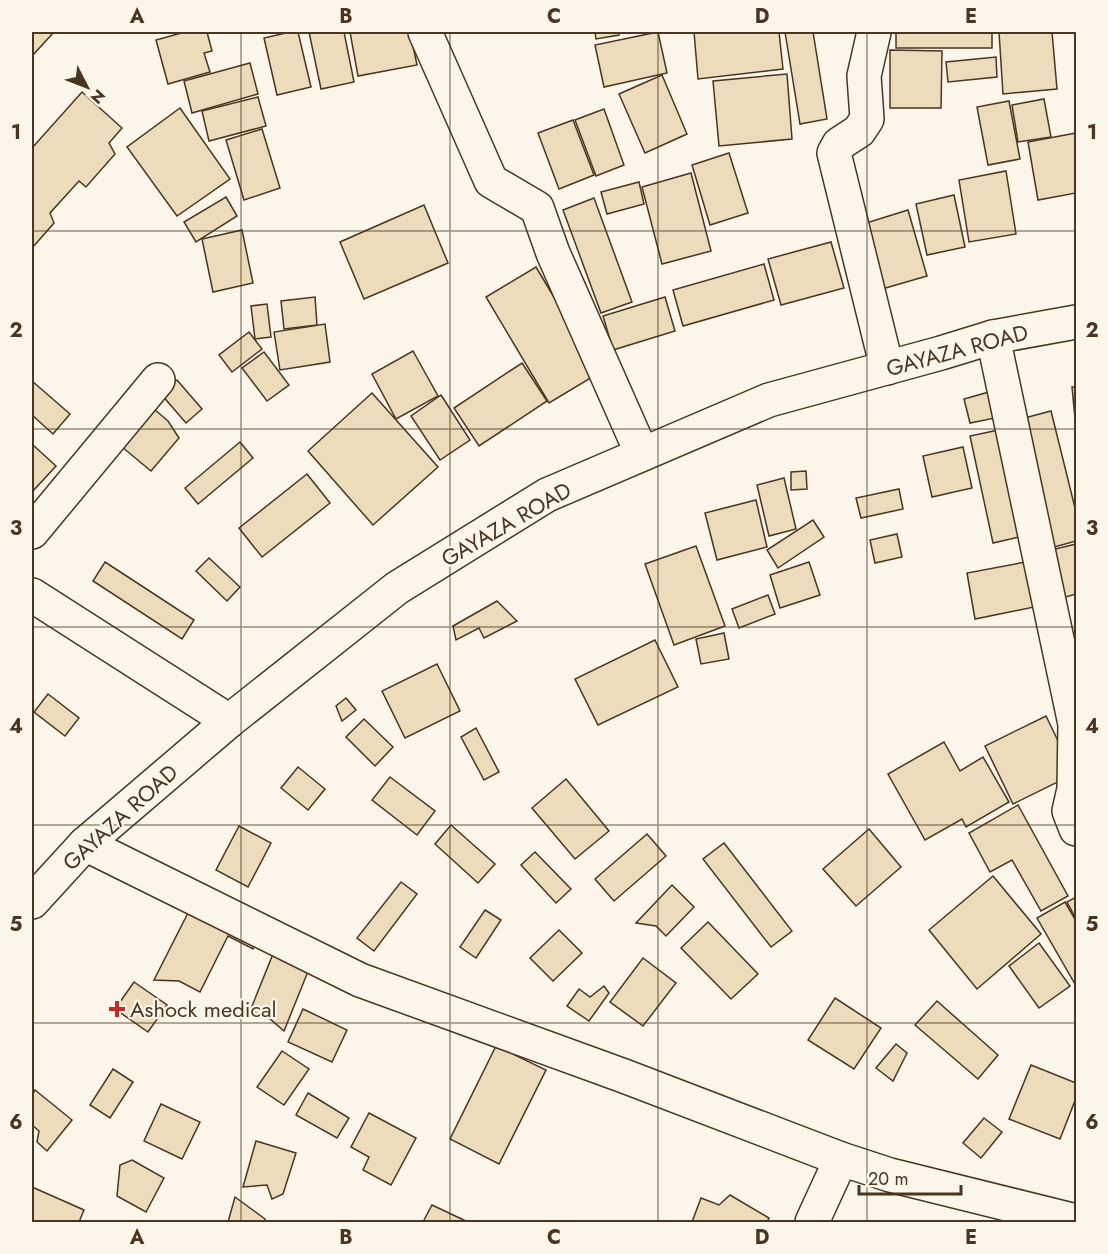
<svg xmlns="http://www.w3.org/2000/svg" width="1108" height="1254" viewBox="0 0 1108 1254" font-family="Jost,sans-serif">
	<style>
		.building { fill: #ecdcbc; stroke: #4a3520; stroke-width: 1.5 }
		.lines { fill: none; stroke-linecap: round; stroke-linejoin: round }
		.minor-casing { stroke: #4a3520; stroke-width: 36 }
		.major-casing { stroke: #4a3520; stroke-width: 36 }
		.minor { stroke: #fbf6e9; stroke-width: 33 }
		.major { stroke: #fbf6e9; stroke-width: 33 }
		.grid { fill: none; stroke: #4a3520; stroke-width: 1.5; stroke-opacity: 0.55 }
		.poi-dot { fill: #c62828; stroke: #fbf6e9; stroke-width: 2 }
		.labels { text-anchor: middle; stroke-width: 4.5; stroke-linejoin: round; paint-order: stroke }
		.street-label { font-size: 22px; fill: #4a3520; stroke: #fbf6e9 }
		.poi-label { font-size: 22px; fill: #4a3520; stroke: #fbf6e9; text-anchor: start }
		.neatline { fill: none; stroke: #4a3520; stroke-width: 2 }
		.grid-label { font-size: 20px; text-anchor: middle; font-weight: bold; fill: #4a3520 }
	</style>
	<rect width="100%" height="100%" fill="#fbf6e9"/>
	<!-- building -->
	<g class="building">
		<polygon points="32,32 54,32 32,56"/>
		<polygon points="185,32 207,32 212,51 204,53 210,72 168,84 156,40"/>
		<polygon points="290,32 298,32 311,87 277,95 264,38"/>
		<polygon points="309,32 344,32 354,82 321,89"/>
		<polygon points="350,32 410,32 417,65 358,76"/>
		<polygon points="595,32 619,32 619,35 596,39"/>
		<polygon points="658,32 667,73 604,87 595,45"/>
		<polygon points="694,32 779,32 783,69 698,79"/>
		<polygon points="785,32 813,32 827,119 800,124"/>
		<rect x="896" y="32" width="96" height="16"/>
		<polygon points="999,32 1052,32 1057,89 1003,94"/>
		<polygon points="890,50 942,51 941,108 890,108"/>
		<polygon points="996,57 997,77 948,82 946,62"/>
		<polygon points="250,63 258,94 192,113 184,81"/>
		<polygon points="787,74 792,139 719,146 713,81"/>
		<polygon points="662,75 687,134 645,153 619,94"/>
		<polygon points="82,92 122,128 109,143 115,154 86,187 79,181 50,213 54,223 32,248 32,148"/>
		<polygon points="258,97 266,126 209,141 202,111"/>
		<polygon points="1044,99 1051,137 1018,142 1012,105"/>
		<polygon points="1009,101 1020,159 988,165 977,107"/>
		<polygon points="180,108 230,179 177,216 127,147"/>
		<polygon points="604,109 624,165 596,176 575,120"/>
		<polygon points="573,120 594,175 559,189 538,133"/>
		<polygon points="262,129 280,188 244,200 226,140"/>
		<polygon points="1076,133 1076,193 1038,200 1028,142"/>
		<polygon points="729,153 748,213 710,225 692,165"/>
		<polygon points="1006,171 1016,234 969,242 959,180"/>
		<polygon points="691,173 711,251 662,264 642,187"/>
		<polygon points="639,182 644,204 607,214 601,192"/>
		<polygon points="954,195 965,247 927,255 916,204"/>
		<polygon points="226,197 237,216 196,242 184,222"/>
		<polygon points="594,198 632,302 601,313 563,210"/>
		<polygon points="424,205 448,263 364,299 340,242"/>
		<polygon points="908,210 927,276 882,289 863,224"/>
		<polygon points="242,230 253,283 213,292 202,239"/>
		<polygon points="831,242 844,288 781,305 768,259"/>
		<polygon points="764,264 774,300 683,326 673,290"/>
		<polygon points="536,267 599,373 549,403 486,297"/>
		<polygon points="315,297 317,325 284,329 281,301"/>
		<polygon points="665,297 675,331 613,350 603,316"/>
		<polygon points="267,304 271,337 255,339 251,306"/>
		<polygon points="325,324 330,362 280,370 274,332"/>
		<polygon points="249,332 262,349 232,372 219,355"/>
		<polygon points="413,351 438,396 396,419 372,374"/>
		<polygon points="264,352 289,385 267,401 242,368"/>
		<polygon points="522,363 547,401 479,446 454,408"/>
		<polygon points="177,380 202,409 186,423 161,394"/>
		<polygon points="32,381 70,414 53,434 32,415"/>
		<polygon points="1072,387 1076,387 1076,429"/>
		<polygon points="989,392 995,418 970,423 964,399"/>
		<polygon points="372,393 438,467 373,525 308,451"/>
		<polygon points="441,395 470,440 440,460 411,416"/>
		<polygon points="154,409 168,421 179,438 151,471 122,447"/>
		<polygon points="1051,411 1076,512 1076,541 1047,549 1013,421"/>
		<polygon points="1008,428 1032,534 993,543 970,436"/>
		<polygon points="240,442 253,458 198,504 185,488"/>
		<polygon points="33,445 56,466 32,492 32,446"/>
		<polygon points="963,447 972,488 932,497 923,456"/>
		<polygon points="806,471 807,489 791,490 791,472"/>
		<polygon points="307,474 330,503 262,557 239,528"/>
		<polygon points="784,478 796,529 769,536 757,485"/>
		<polygon points="899,489 903,509 861,518 856,498"/>
		<polygon points="756,500 767,547 717,560 705,513"/>
		<polygon points="813,520 824,537 778,568 767,550"/>
		<polygon points="897,534 902,557 875,563 870,540"/>
		<polygon points="1076,544 1076,594 1062,598 1051,550"/>
		<polygon points="696,546 725,626 674,645 645,564"/>
		<polygon points="209,558 240,587 227,601 196,571"/>
		<polygon points="1031,561 1039,606 975,619 967,573"/>
		<polygon points="105,562 194,620 182,639 93,581"/>
		<polygon points="809,562 820,595 780,608 770,575"/>
		<polygon points="768,595 775,614 739,628 732,609"/>
		<polygon points="497,601 517,621 484,638 479,628 456,640 453,626"/>
		<polygon points="724,633 729,659 701,664 696,639"/>
		<polygon points="655,640 678,687 598,725 575,679"/>
		<polygon points="437,664 460,711 405,738 382,691"/>
		<polygon points="48,694 79,718 65,736 34,712"/>
		<polygon points="346,698 356,710 342,721 336,706"/>
		<polygon points="1046,716 1074,774 1013,804 985,746"/>
		<polygon points="364,719 393,747 375,766 346,737"/>
		<polygon points="476,728 499,772 484,780 461,737"/>
		<polygon points="944,742 960,771 983,757 1009,802 966,827 962,819 925,840 888,774"/>
		<polygon points="298,767 325,789 308,810 281,788"/>
		<polygon points="390,777 435,811 417,835 372,800"/>
		<polygon points="566,779 609,831 575,859 532,808"/>
		<polygon points="1018,805 1068,896 1041,911 1012,860 990,872 969,833"/>
		<polygon points="451,825 495,864 478,883 435,844"/>
		<polygon points="239,826 271,843 248,887 216,870"/>
		<polygon points="869,829 901,867 856,906 823,869"/>
		<polygon points="647,834 666,856 614,901 595,879"/>
		<polygon points="724,843 792,931 771,947 703,859"/>
		<polygon points="535,852 571,889 556,903 521,865"/>
		<polygon points="993,876 1041,934 977,989 929,930"/>
		<polygon points="401,882 417,894 374,951 357,938"/>
		<polygon points="672,885 694,907 666,936 656,926 636,923"/>
		<polygon points="1076,897 1076,919 1067,902"/>
		<polygon points="1065,902 1076,921 1076,983 1075,984 1037,918"/>
		<polygon points="190,909 255,942 253,949 228,936 200,992 179,981 154,980"/>
		<polygon points="485,910 501,920 476,958 460,947"/>
		<polygon points="708,922 758,974 731,999 681,948"/>
		<polygon points="559,930 582,953 553,981 530,958"/>
		<polygon points="1039,943 1070,986 1039,1008 1009,966"/>
		<polygon points="273,954 309,969 284,1031 270,1019 250,1011"/>
		<polygon points="643,958 676,983 643,1026 610,1002"/>
		<polygon points="134,982 167,1005 148,1032 115,1009"/>
		<polygon points="604,986 609,993 589,1021 567,1006 579,989 590,997"/>
		<polygon points="835,998 881,1028 854,1069 808,1040"/>
		<polygon points="937,1001 998,1055 978,1079 915,1025"/>
		<polygon points="303,1009 347,1030 332,1062 288,1042"/>
		<polygon points="896,1044 907,1053 893,1081 876,1068"/>
		<polygon points="496,1046 546,1070 499,1164 450,1139"/>
		<polygon points="282,1051 309,1069 284,1105 257,1087"/>
		<polygon points="1031,1065 1076,1083 1076,1098 1060,1139 1009,1119"/>
		<polygon points="113,1069 133,1082 110,1118 90,1105"/>
		<polygon points="35,1090 72,1120 47,1151 37,1142 39,1131 32,1125 32,1095"/>
		<polygon points="308,1093 349,1118 337,1138 296,1115"/>
		<polygon points="161,1104 200,1122 182,1159 144,1141"/>
		<polygon points="369,1113 416,1138 391,1185 363,1170 369,1157 351,1147"/>
		<polygon points="984,1118 1002,1132 981,1158 963,1143"/>
		<polygon points="256,1141 296,1153 283,1194 272,1199 267,1185 243,1187"/>
		<polygon points="132,1160 164,1178 146,1212 117,1196 120,1165"/>
		<polygon points="32,1187 84,1210 79,1222 32,1222"/>
		<polygon points="730,1195 769,1218 767,1222 692,1222 701,1198 719,1205"/>
		<polygon points="235,1197 265,1219 264,1222 228,1222"/>
		<polygon points="432,1205 468,1222 423,1222"/>
	</g>
	<g class="lines">
		<defs>
			<g id="minor">
				<polyline points="425,32 491,181 537,208 553,253 642,454"/>
				<polyline points="874,32 864,76 867,119 859,131 839,144 834,153 887,368"/>
				<polyline points="993,337 1075,724 1074,789 1069,811 1076,829"/>
				<polyline points="32,532 158,380"/>
				<polyline points="32,595 229,721"/>
				<polyline points="85,844 360,980 624,1076 841,1159 890,1175 1076,1221"/>
				<polyline points="812,1222 841,1159"/>
			</g>
			<polyline id="major" points="32,902 85,844 229,721 397,588 547,495 769,400 941,353 993,337 1076,322"/>
		</defs>
		<!-- minor casing -->
		<use href="#minor" class="minor-casing"/>
		<!-- major casing -->
		<use href="#major" class="major-casing"/>
		<!-- minor -->
		<use href="#minor" class="minor"/>
		<!-- major -->
		<use href="#major" class="major"/>
	</g>
	<!-- grid -->
	<path class="grid" d="M241 32V1222M450 32V1222M658 32V1222M867 32V1222M32 231H1076M32 429H1076M32 627H1076M32 825H1076M32 1023H1076"/>
	<!-- markers -->
	<path class="poi-dot" d="M114 1000h6v6h6v6h-6v6h-6v-6h-6v-6h6z"/>
	<g class="labels">
		<!-- street labels -->
		<g class="street-label">
			<text transform="translate(957 350) rotate(-15)" y="8">GAYAZA ROAD</text>
			<text transform="translate(506 524) rotate(-30)" y="8">GAYAZA ROAD</text>
			<text transform="translate(120 817) rotate(-42)" y="8">GAYAZA ROAD</text>
		</g>
		<!-- poi labels -->
		<g class="poi-label">
			<text x="130" y="1017">Ashock medical</text>
		</g>
	</g>
	<!-- border -->
	<rect width="1108" height="1254" fill="none" stroke="#fbf6e9" stroke-width="66"/>
	<!-- north arrow -->
	<g transform="translate(87 87) rotate(132)" stroke="#fbf6e9" stroke-width="4.5" paint-order="stroke">
	<path d="M0-4.5L10 22L0 15L-10 22Z" fill="#4a3520"/>
	<text y="-9" font-size="16" font-weight="bold" text-anchor="middle" fill="#4a3520">N</text>
	</g>
	<!-- scale -->
	<path d="M859 1185v9h102v-9" fill="none" stroke="#4a3520" stroke-width="3"/>
	<text x="868" y="1185" font-size="18" fill="#4a3520" stroke="#fbf6e9" stroke-width="4.5" paint-order="stroke">20 m</text>
	<rect x="33" y="33" width="1042" height="1188" class="neatline"/>
	<g class="grid-label">
		<text x="137" y="23">A</text>
		<text x="346" y="23">B</text>
		<text x="554" y="23">C</text>
		<text x="762" y="23">D</text>
		<text x="971" y="23">E</text>
		<text x="16" y="139">1</text>
		<text x="1092" y="139">1</text>
		<text x="16" y="337">2</text>
		<text x="1092" y="337">2</text>
		<text x="16" y="535">3</text>
		<text x="1092" y="535">3</text>
		<text x="16" y="733">4</text>
		<text x="1092" y="733">4</text>
		<text x="16" y="931">5</text>
		<text x="1092" y="931">5</text>
		<text x="16" y="1129">6</text>
		<text x="1092" y="1129">6</text>
		<text x="137" y="1244">A</text>
		<text x="346" y="1244">B</text>
		<text x="554" y="1244">C</text>
		<text x="762" y="1244">D</text>
		<text x="971" y="1244">E</text>
	</g>
</svg>
